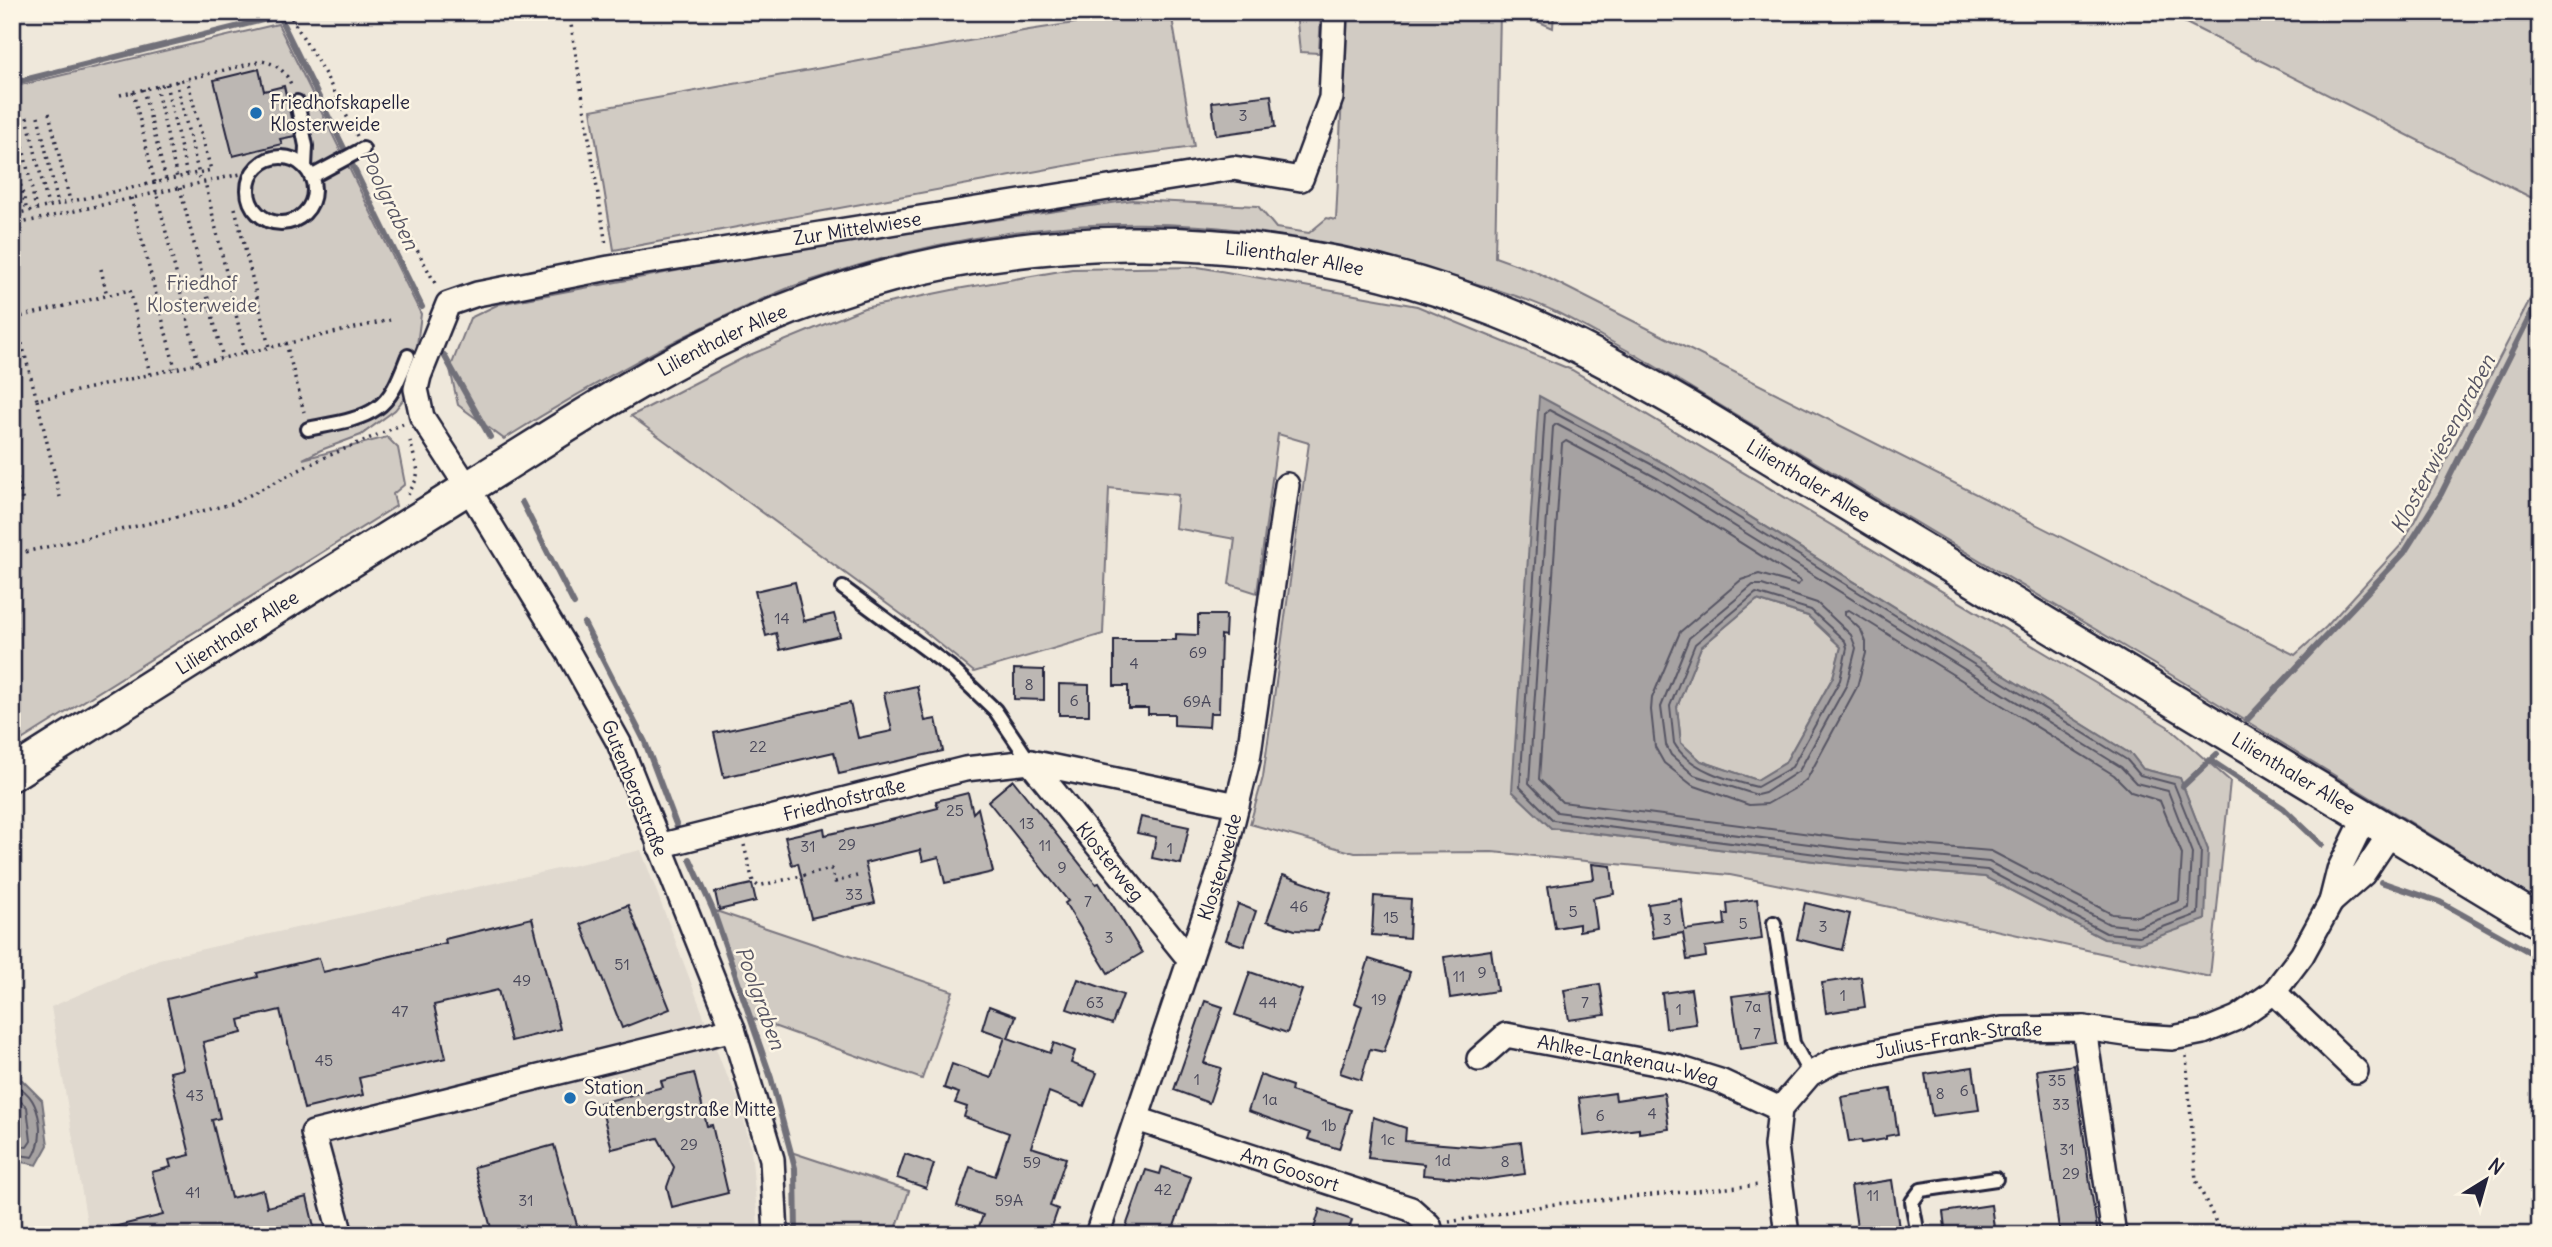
<svg xmlns="http://www.w3.org/2000/svg" width="2552" height="1247" viewBox="0 0 2552 1247" font-family="Delius,sans-serif">
	<style>
		.built { fill: #e0d9cf }
		.green { fill: #d1cbc3; stroke: #7a767f; stroke-width: 2; fill-rule: evenodd }
		.water { fill: #a6a2a2; stroke: #716f79; stroke-width: 2; fill-rule: evenodd }
		.lines { fill: none; stroke-linecap: round; stroke-linejoin: round }
		.shore { stroke: #575564; stroke-width: 2 }
		.stream { stroke: #716f79; stroke-width: 6 }
		.building { fill: #bcb7b3; stroke: #22223b; stroke-width: 2 }
		.service-casing { stroke: #22223b; stroke-width: 18 }
		.minor-casing { stroke: #22223b; stroke-width: 28 }
		.secondary-casing { stroke: #22223b; stroke-width: 37 }
		.path { stroke: #22223b; stroke-width: 3.5; stroke-dasharray: 2 5; stroke-linecap: butt }
		.service { stroke: #fcf5e5; stroke-width: 12 }
		.minor { stroke: #fcf5e5; stroke-width: 23 }
		.secondary { stroke: #fcf5e5; stroke-width: 32 }
		.poi-dot { fill: #1f6fb2; stroke: #fcf5e5; stroke-width: 2.5 }
		.labels { text-anchor: middle; stroke-width: 5; stroke-linejoin: round; paint-order: stroke }
		.number-label { font-size: 16px; fill: #484759 }
		.poi-label { font-size: 19px; fill: #22223b; stroke: #fcf5e5; text-anchor: start }
		.street-label { font-size: 19px; fill: #22223b; stroke: #fcf5e5 }
		.park-label { font-size: 19px; fill: #575564; stroke: #fcf5e5 }
		.water-label { font-size: 21px; font-style: italic; fill: #575564; stroke: #fcf5e5 }
	</style>
	<rect width="100%" height="100%" fill="#efe8db"/>
	<filter id="ink" filterUnits="userSpaceOnUse"><feTurbulence type="fractalNoise" baseFrequency=".0143" numOctaves="2"/><feDisplacementMap in="SourceGraphic" scale="14" xChannelSelector="R" yChannelSelector="G"/><feConvolveMatrix kernelMatrix="1 2 1 2 8 2 1 2 1" color-interpolation-filters="sRGB"/></filter>
	<g filter="url(#ink)">
		<!-- built -->
		<polygon class="built" points="641,850 723,1067 739,1100 751,1149 759,1235 89,1235 51,1007 159,959"/>
		<!-- green -->
		<g class="green">
			<polygon points="1146,12 1171,12 1194,147 1097,160 614,250 591,110 1029,30"/>
			<polygon points="1296,12 1321,12 1319,53 1300,52"/>
			<path d="M1346 12H1500L1495 257 1534 271 2295 655 2326 627 2403 543 2540 280V902L2160 668 1636 355C1609 341 1583 325 1556 312 1515 293 1468 281 1424 269 1355 249 1272 231 1200 226 1079 217 952 235 837 272 820 278 802 282 786 289 688 330 594 383 504 439L458 405 450 369 470 318 499 304 782 251 1132 200 1258 206 1276 228 1309 233 1327 218 1336 220Z"/>
			<polygon points="1516,12 1554,12 1553,28"/>
			<polygon points="2164,12 2540,12 2540,202"/>
			<polygon points="278,24 421,314 414,369 406,396 395,410 361,435 321,450 303,459 387,437 398,448 405,484 393,494 396,506 12,746 12,87"/>
			<path d="M1198 267 1417 306 1572 370 2167 726 2230 781 2210 977 1867 902 1730 875 1492 852 1355 853 1250 824 1263 777 1309 443 1278 434 1257 593 1229 584 1235 539 1175 528 1178 495 1109 488 1103 634 974 672 924 631 631 416 745 357 864 308 957 289 1072 269ZM1539 397 1667 465 2132 755 2143 769 2180 778 2208 850 2104 939 1985 877 1846 865 1551 828Z"/>
			<polygon points="1757,600 1808,616 1841,647 1833,677 1785,763 1757,780 1701,761 1681,743 1677,707 1701,647"/>
			<polygon points="713,910 953,991 922,1079 751,1018"/>
			<polygon points="791,1152 909,1191 894,1235 796,1235 795,1168"/>
		</g>
		<!-- water -->
		<g class="water">
			<path d="M1539 396 1667 465 2132 755 2143 769 2180 778 2208 850 2205 920 2140 943 2104 939 1985 877 1846 865 1551 828 1512 791ZM1757 600 1808 616 1841 647 1833 677 1785 763 1757 780 1701 761 1681 743 1677 707 1701 647Z"/>
			<polygon points="12,1077 22,1080 42,1100 48,1145 37,1165 12,1160"/>
		</g>
		<g class="lines">
			<!-- shore -->
			<g class="shore">
				<polygon points="1549,410 1664,471 2127,760 2140,775 2174,784 2201,851 2198,914 2139,936 2106,933 1987,870 1847,858 1553,820 1520,787 1545,413"/>
				<polygon points="1556,424 1659,479 2121,767 2136,783 2168,791 2192,853 2189,908 2138,927 2109,924 1989,862 1848,849 1557,812 1529,783 1553,427"/>
				<polygon points="1566,441 1654,488 1801,581 1798,585 1759,574 1741,580 1680,632 1652,698 1651,710 1655,747 1664,763 1692,785 1749,805 1767,804 1799,786 1807,779 1857,687 1866,653 1866,642 1861,630 1845,615 1845,611 1849,610 2114,775 2131,792 2160,801 2182,854 2179,901 2137,916 2112,914 1991,851 1849,839 1562,802 1539,779 1562,444"/>
				<polygon points="1753,585 1762,585 1817,603 1851,635 1856,648 1847,684 1799,771 1765,793 1757,795 1694,775 1671,755 1666,745 1661,707 1689,638"/>
				<path d="M1756 593 1811 610 1845 641 1847 648 1840 680 1792 767 1757 787C1729 780 1689 770 1674 743L1670 706 1695 644Z"/>
				<path d="M12 1085C40 1091 47 1137 33 1157L12 1154"/>
				<polyline points="12,1094 27,1107 31,1141 27,1147 12,1145"/>
			</g>
			<!-- stream -->
			<g class="stream">
				<polyline points="12,83 279,16 422,307"/>
				<polyline points="444,355 490,437"/>
				<polyline points="522,502 574,604"/>
				<polyline points="584,623 645,742 677,827"/>
				<polyline points="2247,720 2404,553 2441,494 2540,296"/>
				<polyline points="2210,760 2283,808 2322,845"/>
				<polyline points="2183,786 2217,754"/>
				<polyline points="690,859 713,910 771,1078 795,1168 796,1235"/>
				<polyline points="2381,882 2440,902 2540,958"/>
			</g>
		</g>
		<!-- building -->
		<g class="building">
			<polygon points="259,69 264,91 284,86 295,136 280,139 282,144 233,156 214,80"/>
			<polygon points="1271,95 1275,127 1216,135 1212,102"/>
			<polygon points="795,582 804,621 834,614 840,636 780,650 776,633 766,636 755,591"/>
			<polygon points="1198,615 1226,615 1225,636 1221,635 1219,713 1210,713 1209,727 1174,725 1174,714 1148,714 1148,708 1128,708 1128,686 1114,686 1114,640 1176,640 1176,634 1198,635"/>
			<polygon points="1014,669 1044,670 1044,700 1014,699"/>
			<polygon points="1059,684 1089,685 1089,715 1059,715"/>
			<polygon points="917,686 925,721 936,719 943,751 839,774 834,752 724,777 714,733 850,703 858,738 892,731 884,693"/>
			<polygon points="1013,780 1096,884 1099,883 1142,953 1108,973 1065,903 1068,901 988,801"/>
			<polygon points="968,793 973,813 978,808 993,872 945,883 939,857 923,861 920,850 865,863 875,903 811,918 798,863 792,865 785,837 824,828 825,835 883,822 938,808 936,801"/>
			<polygon points="1141,817 1189,827 1181,864 1152,858 1156,837 1137,833"/>
			<polygon points="1592,864 1611,866 1614,894 1593,898 1597,928 1579,931 1579,924 1555,928 1548,886 1594,879"/>
			<polygon points="1283,875 1331,892 1318,931 1295,930 1267,921"/>
			<polygon points="752,884 756,901 719,910 715,892"/>
			<polygon points="1374,896 1411,899 1409,938 1372,935"/>
			<polygon points="1681,899 1685,930 1725,925 1724,914 1728,914 1727,903 1757,899 1762,939 1705,947 1706,957 1687,960 1683,933 1653,938 1648,904"/>
			<polygon points="1805,903 1850,914 1842,950 1797,939"/>
			<polygon points="1238,904 1256,911 1244,946 1226,940"/>
			<polygon points="628,905 670,1009 622,1028 581,924"/>
			<polygon points="532,918 560,1029 511,1041 498,990 434,1005 446,1058 359,1078 363,1095 304,1109 280,1010 239,1020 242,1033 203,1042 220,1118 212,1120 231,1198 263,1190 267,1207 307,1197 316,1235 110,1235 109,1228 163,1215 152,1172 171,1167 169,1160 190,1155 170,1072 183,1069 167,999 258,977 257,973 319,958 323,972 446,943 445,939"/>
			<polygon points="1491,950 1497,991 1450,998 1444,957"/>
			<polygon points="1369,959 1410,972 1384,1052 1370,1049 1361,1080 1340,1073 1362,1006 1355,1003"/>
			<polygon points="1250,972 1302,990 1287,1033 1235,1015"/>
			<polygon points="1861,977 1865,1007 1826,1013 1822,983"/>
			<polygon points="1078,979 1123,995 1112,1024 1067,1009"/>
			<polygon points="1600,984 1605,1015 1569,1020 1564,990"/>
			<polygon points="1691,989 1696,1024 1666,1028 1662,993"/>
			<polygon points="1770,991 1777,1044 1740,1049 1732,996"/>
			<polygon points="1205,1001 1223,1007 1204,1063 1221,1068 1209,1103 1174,1090"/>
			<polygon points="989,1006 1016,1016 1008,1038 1050,1053 1054,1043 1075,1051 1071,1063 1097,1073 1084,1106 1049,1092 1031,1147 1066,1158 1050,1206 1058,1209 1049,1235 976,1235 983,1215 957,1206 970,1167 995,1176 1009,1133 964,1117 967,1107 955,1103 959,1093 944,1088 952,1064 991,1078 1005,1037 982,1029"/>
			<polygon points="2074,1065 2090,1183 2098,1235 2060,1235 2056,1208 2037,1070"/>
			<polygon points="1973,1067 1979,1110 1932,1116 1925,1074"/>
			<polygon points="694,1073 707,1126 712,1125 728,1193 672,1207 667,1187 674,1167 658,1138 612,1149 600,1103 663,1087 661,1081"/>
			<polygon points="1260,1075 1292,1086 1291,1091 1351,1110 1339,1149 1308,1139 1310,1133 1248,1111"/>
			<polygon points="1891,1089 1898,1134 1886,1136 1886,1139 1862,1143 1861,1140 1849,1142 1841,1097"/>
			<polygon points="1615,1093 1616,1100 1664,1093 1669,1129 1639,1133 1639,1129 1584,1136 1579,1098"/>
			<polygon points="1373,1117 1406,1128 1405,1141 1480,1147 1521,1142 1525,1174 1482,1180 1423,1175 1424,1164 1368,1158"/>
			<polygon points="554,1145 579,1232 570,1235 493,1235 474,1167"/>
			<polygon points="905,1154 934,1164 926,1188 897,1178"/>
			<polygon points="1162,1167 1191,1177 1171,1235 1123,1235 1146,1170 1160,1174"/>
			<polygon points="1892,1180 1899,1228 1858,1234 1851,1186"/>
			<polygon points="1991,1205 1995,1235 1946,1235 1943,1212"/>
			<polygon points="1320,1209 1352,1220 1347,1235 1312,1235"/>
		</g>
		<g class="lines">
			<defs>
				<g id="service">
					<polyline points="297,102 306,146 305,167"/>
					<circle cx="281" cy="190" r="33"/>
					<polyline points="311,177 363,149"/>
					<path d="M308 429C330 424 359 421 377 408 393 398 401 373 408 356"/>
					<polyline points="843,588 950,667 995,710 1030,762"/>
					<polyline points="1774,923 1793,1043 1810,1074"/>
					<polyline points="1918,1235 1912,1202 1921,1190 1996,1179"/>
				</g>
				<g id="minor">
					<path id="s1" d="M1030 762 1190 960"/>
					<path id="s2" d="M659 846 965 769 1030 762 1237 805"/>
					<polyline points="2331,902 2363,874 2391,832"/>
					<polyline points="2274,992 2356,1071"/>
					<polyline points="2084,1028 2114,1235"/>
					<path id="s3" d="M1479 1059 1506 1035 1672 1066 1720 1081 1780 1109"/>
					<path id="s4" d="M1137 1119 1411 1209 1429 1225 1432 1235"/>
					<polyline points="341,1235 313,1133 733,1029"/>
					<path id="s5" d="M776 1235 772 1159 733 1029 619 743 571 657 468 488 422 417 416 389 419 376 448 304 477 294 609 268 1233 168 1301 179 1331 98 1335 12"/>
					<path id="s6" d="M1097 1235 1223 861 1248 760 1287 485"/>
					<path id="s7" d="M1787 1235 1776 1146 1780 1109 1810 1074 1836 1060 1908 1045 2002 1029 2084 1028 2140 1036 2172 1038 2203 1032 2237 1018 2274 992 2302 955 2331 902 2339 870 2365 817"/>
				</g>
				<g id="secondary">
					<path id="s8" d="M12 774C162 679 312 585 463 491 560 431 655 366 761 320 994 221 1263 218 1498 311 1567 338 1632 375 1697 413L2540 922"/>
				</g>
			</defs>
			<!-- service casing -->
			<use href="#service" class="service-casing"/>
			<!-- minor casing -->
			<use href="#minor" class="minor-casing"/>
			<!-- secondary casing -->
			<use href="#secondary" class="secondary-casing"/>
			<!-- path -->
			<g class="path">
				<polyline points="288,12 325,74 357,136"/>
				<polyline points="569,12 606,245"/>
				<polyline points="176,81 201,183"/>
				<polyline points="166,84 187,175"/>
				<polyline points="156,86 177,178"/>
				<polyline points="143,89 166,180"/>
				<polyline points="133,92 155,183"/>
				<path d="M120 95 262 61C278 64 287 73 292 87"/>
				<polyline points="49,113 70,201"/>
				<polyline points="38,116 58,204"/>
				<polyline points="27,117 48,206"/>
				<polyline points="17,119 36,209"/>
				<polyline points="12,151 27,211"/>
				<polyline points="371,164 437,287"/>
				<polyline points="154,183 198,363"/>
				<polyline points="180,188 223,358"/>
				<polyline points="131,198 175,368"/>
				<polyline points="12,201 15,214 211,170 187,79"/>
				<polyline points="235,208 269,347"/>
				<polyline points="12,225 254,171"/>
				<polyline points="101,269 107,296"/>
				<polyline points="286,343 304,412"/>
				<polyline points="245,353 390,320"/>
				<polyline points="150,374 130,290 15,318 37,400 245,353 205,182"/>
				<polyline points="37,400 60,497"/>
				<polyline points="12,457 23,502"/>
				<polyline points="408,495 416,480 418,471 410,441"/>
				<polyline points="12,555 232,504 321,459 403,424"/>
				<polyline points="744,845 753,882 758,886 831,869 835,882 857,876"/>
				<polyline points="2186,1056 2196,1180 2222,1235"/>
				<polyline points="1449,1222 1555,1204 1760,1185"/>
				<polyline points="2211,1235 2221,1233"/>
			</g>
			<!-- service -->
			<use href="#service" class="service"/>
			<!-- minor -->
			<use href="#minor" class="minor"/>
			<!-- secondary -->
			<use href="#secondary" class="secondary"/>
		</g>
	</g>
	<!-- markers -->
	<g class="poi-dot">
		<circle cx="256" cy="113" r="7"/>
		<circle cx="570" cy="1098" r="7"/>
	</g>
	<g class="labels">
		<!-- number labels -->
		<g class="number-label">
			<text x="1243" y="121">3</text>
			<text x="782" y="624">14</text>
			<text x="1198" y="658">69</text>
			<text x="1134" y="669">4</text>
			<text x="1029" y="690">8</text>
			<text x="1074" y="706">6</text>
			<text x="1197" y="707">69A</text>
			<text x="758" y="752">22</text>
			<text x="955" y="816">25</text>
			<text x="1027" y="829">13</text>
			<text x="847" y="850">29</text>
			<text x="1045" y="851">11</text>
			<text x="808" y="852">31</text>
			<text x="1170" y="854">1</text>
			<text x="1062" y="873">9</text>
			<text x="854" y="900">33</text>
			<text x="1088" y="907">7</text>
			<text x="1299" y="912">46</text>
			<text x="1573" y="917">5</text>
			<text x="1391" y="923">15</text>
			<text x="1667" y="925">3</text>
			<text x="1743" y="929">5</text>
			<text x="1823" y="932">3</text>
			<text x="1109" y="943">3</text>
			<text x="622" y="970">51</text>
			<text x="1482" y="978">9</text>
			<text x="1459" y="982">11</text>
			<text x="522" y="986">49</text>
			<text x="1843" y="1001">1</text>
			<text x="1379" y="1005">19</text>
			<text x="1095" y="1008">63</text>
			<text x="1268" y="1008">44</text>
			<text x="1585" y="1008">7</text>
			<text x="1753" y="1012">7a</text>
			<text x="1679" y="1015">1</text>
			<text x="400" y="1017">47</text>
			<text x="1757" y="1039">7</text>
			<text x="324" y="1066">45</text>
			<text x="1197" y="1085">1</text>
			<text x="2057" y="1086">35</text>
			<text x="1964" y="1096">6</text>
			<text x="1940" y="1099">8</text>
			<text x="195" y="1101">43</text>
			<text x="1270" y="1105">1a</text>
			<text x="2061" y="1110">33</text>
			<text x="1652" y="1119">4</text>
			<text x="1600" y="1121">6</text>
			<text x="1329" y="1131">1b</text>
			<text x="1388" y="1145">1c</text>
			<text x="689" y="1150">29</text>
			<text x="2067" y="1155">31</text>
			<text x="1443" y="1166">1d</text>
			<text x="1505" y="1167">8</text>
			<text x="1032" y="1168">59</text>
			<text x="2071" y="1179">29</text>
			<text x="1163" y="1195">42</text>
			<text x="193" y="1198">41</text>
			<text x="1873" y="1201">11</text>
			<text x="526" y="1206">31</text>
			<text x="1009" y="1206">59A</text>
		</g>
		<!-- poi labels -->
		<g class="poi-label">
			<text x="270" y="109">Friedhofskapelle<tspan x="270" dy="22">Klosterweide</tspan></text>
			<text x="584" y="1094">Station<tspan x="584" dy="22">Gutenbergstraße Mitte</tspan></text>
		</g>
		<!-- street labels -->
		<g class="street-label">
			<text dy="7" stroke="none"><textPath href="#s5" startOffset="1437">Zur Mittelwiese</textPath></text>
			<text dy="7" stroke="none"><textPath href="#s8" startOffset="1421">Lilienthaler Allee</textPath></text>
			<text dy="7" stroke="none"><textPath href="#s8" startOffset="833">Lilienthaler Allee</textPath></text>
			<text dy="7" stroke="none"><textPath href="#s8" startOffset="1986">Lilienthaler Allee</textPath></text>
			<text dy="7" stroke="none"><textPath href="#s8" startOffset="266">Lilienthaler Allee</textPath></text>
			<text dy="7" stroke="none"><textPath href="#s8" startOffset="2553">Lilienthaler Allee</textPath></text>
			<text transform="translate(635 788) rotate(68)" y="7">Gutenbergstraße</text>
			<text dy="7" stroke="none"><textPath href="#s2" startOffset="191">Friedhofstraße</textPath></text>
			<text dy="7" stroke="none"><textPath href="#s1" startOffset="128">Klosterweg</textPath></text>
			<text dy="7" stroke="none"><textPath href="#s6" startOffset="388">Klosterweide</textPath></text>
			<text dy="7" stroke="none"><textPath href="#s7" startOffset="327">Julius-Frank-Straße</textPath></text>
			<text dy="7" stroke="none"><textPath href="#s3" startOffset="161">Ahlke-Lankenau-Weg</textPath></text>
			<text dy="7" stroke="none"><textPath href="#s4" startOffset="161">Am Goosort</textPath></text>
		</g>
		<!-- park labels -->
		<g class="park-label">
			<text x="202" y="290">Friedhof<tspan x="202" dy="22">Klosterweide</tspan></text>
		</g>
		<!-- water labels -->
		<g class="water-label">
			<text transform="translate(389 200) rotate(64)" y="7">Poolgraben</text>
			<text transform="translate(2443 444) rotate(-62)" y="7">Klosterwiesengraben</text>
			<text transform="translate(760 998) rotate(70)" y="7">Poolgraben</text>
		</g>
	</g>
	<!-- margin -->
	<rect width="2552" height="1247" fill="none" stroke="#fcf5e5" stroke-width="42"/>
	<rect x="21" y="21" width="2510" height="1205" fill="none" stroke="#22223b" stroke-width="2.5" filter="url(#ink)"/>
	<!-- north arrow -->
	<g transform="translate(2486 1180) rotate(37)" stroke="#fcf5e5" stroke-width="5" paint-order="stroke">
	<path d="M0-5L12 26L0 18L-12 26Z" fill="#22223b"/>
	<text y="-10" font-size="19" font-weight="bold" text-anchor="middle" fill="#22223b">N</text>
	</g>
</svg>
